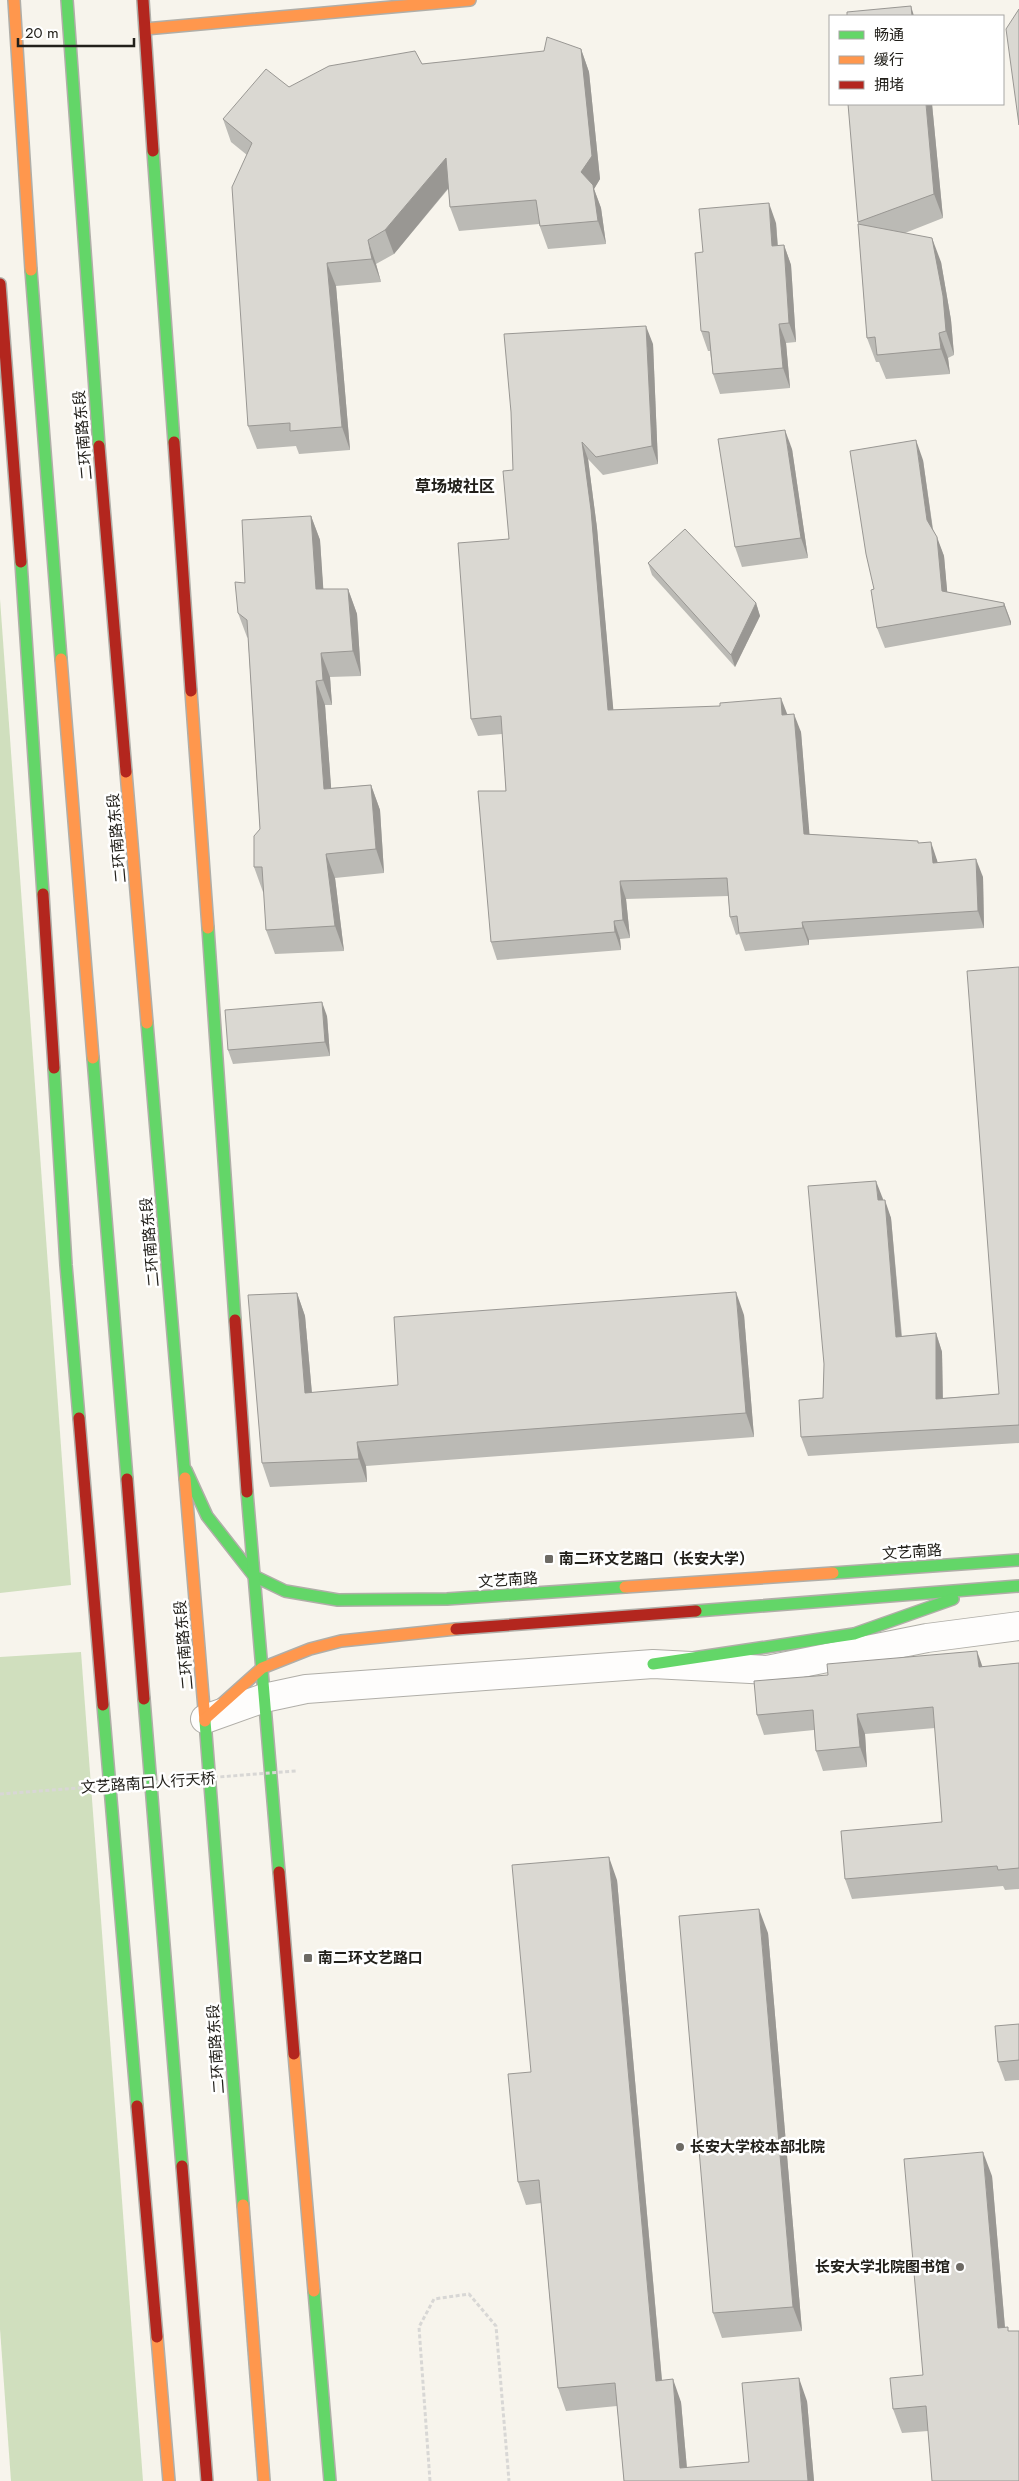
<svg xmlns="http://www.w3.org/2000/svg" width="1019" height="2481" viewBox="0 0 1019 2481" font-family="Jost,'Noto Sans SC',sans-serif">
	<style>
		.green { fill: #d0dfbe }
		.lines { fill: none; stroke-linecap: round; stroke-linejoin: round }
		.street-casing { stroke: #b0aea8; stroke-width: 30 }
		.fast-casing { stroke: #b0aea8; stroke-width: 14 }
		.slow-casing { stroke: #b0aea8; stroke-width: 14 }
		.jam-casing { stroke: #b0aea8; stroke-width: 14 }
		.path { stroke: #d8d7d5; stroke-width: 3; stroke-dasharray: 4 2.5; stroke-linecap: butt }
		.street { stroke: #fefdfc; stroke-width: 28 }
		.fast { stroke: #63d668; stroke-width: 11 }
		.slow { stroke: #ff974d; stroke-width: 11 }
		.jam { stroke: #b3261e; stroke-width: 11 }
		.path-bridge { stroke: #d8d7d5; stroke-width: 3; stroke-dasharray: 4 2.5; stroke-linecap: butt }
		.wall { fill: #bbbab5 }
		.shaded-wall { fill: #999793 }
		.building { fill: #dad8d2; stroke: #999793 }
		.poi-dot { fill: #6d6a64; stroke: #fff; stroke-width: 2 }
		.labels { text-anchor: middle; stroke-width: 5; stroke-linejoin: round; paint-order: stroke }
		.street-label { font-size: 15px; fill: #22201b; stroke: #fff }
		.poi-label { font-size: 15px; font-weight: bold; fill: #22201b; stroke: #fff; text-anchor: start }
		.neighbourhood-label { font-size: 16px; font-weight: bold; fill: #22201b; stroke: #fff }
	</style>
	<rect width="100%" height="100%" fill="#f7f4ec"/>
	<!-- green -->
	<g class="green">
		<polygon points="0,599 71,1585 0,1593"/>
		<polygon points="81,1652 143,2481 11,2481 0,2329 0,1657"/>
	</g>
	<g class="lines">
		<defs>
			<polyline id="street" points="205,1719 264,1698 306,1689 653,1664 767,1670 927,1638 1019,1626"/>
			<g id="fast">
				<polyline points="67,0 99,446"/>
				<polyline points="153,151 174,442"/>
				<polyline points="31,270 61,659"/>
				<polyline points="21,562 43,894"/>
				<polyline points="208,928 235,1320"/>
				<polyline points="147,1023 185,1478"/>
				<polyline points="93,1058 127,1479"/>
				<polyline points="54,1068 66,1265 79,1418"/>
				<polyline points="186,1470 207,1516 254,1576 285,1591 338,1600 447,1599 625,1587"/>
				<polyline points="247,1492 279,1872"/>
				<polyline points="833,1573 1019,1560"/>
				<polyline points="696,1611 1019,1586"/>
				<polyline points="653,1664 854,1634 953,1599"/>
				<polyline points="144,1699 182,2166"/>
				<polyline points="103,1705 137,2106"/>
				<polyline points="205,1721 243,2205"/>
				<polyline points="314,2291 330,2481"/>
			</g>
			<g id="slow">
				<polyline points="14,0 31,270"/>
				<polyline points="145,29 470,0"/>
				<polyline points="61,659 93,1058"/>
				<polyline points="191,691 208,928"/>
				<polyline points="126,772 147,1023"/>
				<polyline points="185,1478 205,1721"/>
				<polyline points="625,1587 833,1573"/>
				<polyline points="205,1719 262,1668 310,1649 341,1641 456,1629"/>
				<polyline points="294,2054 314,2291"/>
				<polyline points="243,2205 264,2481"/>
				<polyline points="157,2337 169,2481"/>
			</g>
			<g id="jam">
				<polyline points="143,0 153,151"/>
				<polyline points="0,284 21,562"/>
				<polyline points="174,442 191,691"/>
				<polyline points="99,446 126,772"/>
				<polyline points="43,894 54,1068"/>
				<polyline points="235,1320 247,1492"/>
				<polyline points="79,1418 103,1705"/>
				<polyline points="127,1479 144,1699"/>
				<polyline points="456,1629 696,1611"/>
				<polyline points="279,1872 294,2054"/>
				<polyline points="137,2106 157,2337"/>
				<polyline points="182,2166 207,2481"/>
			</g>
		</defs>
		<!-- street casing -->
		<use href="#street" class="street-casing"/>
		<!-- fast casing -->
		<use href="#fast" class="fast-casing"/>
		<!-- slow casing -->
		<use href="#slow" class="slow-casing"/>
		<!-- jam casing -->
		<use href="#jam" class="jam-casing"/>
		<!-- path -->
		<polyline class="path" points="430,2481 419,2327 434,2299 469,2294 496,2326 509,2481"/>
		<!-- street -->
		<use href="#street" class="street"/>
		<!-- fast -->
		<use href="#fast" class="fast"/>
		<!-- slow -->
		<use href="#slow" class="slow"/>
		<!-- jam -->
		<use href="#jam" class="jam"/>
		<!-- path-bridge -->
		<polyline class="path-bridge" points="0,1794 296,1771"/>
	</g>
	<!-- wall -->
	<g class="wall">
		<polygon points="581,49 589,72 600,179 594,189 601,208 606,244 548,249 539,224 459,231 450,207 449,188 394,254 376,264 381,282 336,286 350,450 299,454 296,446 257,449 248,426 247,155 231,142 223,119 289,87 422,64"/>
		<polygon points="932,104 943,218 905,233 941,262 951,320 954,355 948,358 950,374 886,379 879,362 876,362 867,338 858,222"/>
		<polygon points="776,223 778,246 784,245 791,265 796,342 786,343 790,388 720,394 713,374 710,351 708,351 701,331 703,252"/>
		<polygon points="653,344 658,464 603,475 588,459 597,528 613,710 787,715 801,732 809,834 919,843 937,860 938,863 983,877 984,928 809,940 809,945 745,951 739,934 736,935 730,917 728,896 626,899 630,938 620,939 621,950 497,960 491,942 506,791 502,734 478,736 471,719 509,539"/>
		<polygon points="792,449 808,558 742,567 735,547"/>
		<polygon points="923,460 933,529 944,556 947,592 1004,603 1011,622 1011,625 885,648 877,628 874,589"/>
		<polygon points="311,516 320,540 323,589 348,589 357,614 361,676 330,677 332,705 325,705 331,788 371,785 380,810 384,873 335,878 344,951 275,954 266,930 264,892 263,892 254,867 260,829 248,638 247,637 238,613 245,583"/>
		<polygon points="648,563 756,603 760,616 735,667 652,575"/>
		<polygon points="1019,967 1019,1443 808,1456 801,1437 823,1398 883,1200 891,1218 902,1336 936,1333 942,1352 943,1398 999,1394"/>
		<polygon points="327,1016 330,1056 233,1064 228,1050"/>
		<polygon points="297,1293 305,1316 312,1393 398,1385 744,1315 754,1437 366,1466 367,1482 270,1487 262,1463"/>
		<polygon points="1019,1663 1019,1889 1005,1890 1003,1886 852,1899 845,1879 942,1822 935,1728 865,1734 867,1767 823,1771 816,1751 814,1730 764,1735 757,1715 983,1667"/>
		<polygon points="617,1880 662,2380 681,2402 687,2468 749,2462 807,2401 814,2481 624,2481 617,2406 566,2411 558,2388 541,2203 526,2205 518,2182 531,2072"/>
		<polygon points="768,1933 802,2331 722,2338 713,2313"/>
		<polygon points="1019,2024 1019,2080 1005,2081 998,2062"/>
		<polygon points="992,2176 1005,2327 928,2431 902,2433 893,2409 923,2375"/>
	</g>
	<!-- shaded-wall -->
	<g class="shaded-wall">
		<polygon points="911,6 914,16 912,16"/>
		<polygon points="581,49 589,72 600,179 594,189 601,208 606,244 581,172"/>
		<polygon points="926,104 932,104 943,218 934,194"/>
		<polygon points="446,158 454,181 394,254 385,230"/>
		<polygon points="769,203 776,223 779,266 772,246"/>
		<polygon points="932,238 941,262 951,320 954,355 946,331"/>
		<polygon points="368,240 376,264 381,282 372,259"/>
		<polygon points="784,245 791,265 796,342 789,323"/>
		<polygon points="327,263 336,286 350,450 342,427"/>
		<polygon points="779,324 786,343 790,388 783,368"/>
		<polygon points="646,326 653,344 658,464 652,446"/>
		<polygon points="939,333 948,358 950,374 941,349"/>
		<polygon points="785,430 792,449 808,558 801,538"/>
		<polygon points="916,440 923,460 934,539 927,520"/>
		<polygon points="582,442 588,459 597,528 615,728 608,710"/>
		<polygon points="311,516 320,540 325,613 316,589"/>
		<polygon points="937,537 944,556 949,611 942,591"/>
		<polygon points="348,589 357,614 361,676 353,651"/>
		<polygon points="756,603 760,616 735,667 731,655"/>
		<polygon points="1004,603 1011,622 1011,625 1004,606"/>
		<polygon points="321,653 330,677 332,705 323,680"/>
		<polygon points="316,681 325,705 333,813 324,789"/>
		<polygon points="781,698 788,716 782,715"/>
		<polygon points="794,714 801,732 811,852 804,834"/>
		<polygon points="371,785 380,810 384,873 376,849"/>
		<polygon points="931,842 937,860 939,881 933,863"/>
		<polygon points="326,854 335,878 344,951 335,926"/>
		<polygon points="976,859 983,877 984,928 978,911"/>
		<polygon points="620,881 626,899 630,938 623,920"/>
		<polygon points="614,921 620,939 621,950 615,932"/>
		<polygon points="802,922 809,940 809,945 803,928"/>
		<polygon points="322,1002 327,1016 330,1056 325,1042"/>
		<polygon points="876,1181 883,1199 885,1219 878,1200"/>
		<polygon points="885,1200 891,1218 903,1355 896,1337"/>
		<polygon points="736,1292 744,1315 754,1437 746,1413"/>
		<polygon points="297,1293 305,1316 314,1417 305,1393"/>
		<polygon points="936,1333 942,1352 943,1417 936,1399"/>
		<polygon points="357,1442 366,1466 367,1482 359,1459"/>
		<polygon points="977,1651 984,1671 979,1667"/>
		<polygon points="857,1714 865,1734 867,1767 860,1747"/>
		<polygon points="609,1857 617,1880 664,2404 656,2381"/>
		<polygon points="759,1909 768,1933 802,2331 793,2307"/>
		<polygon points="983,2152 992,2176 1007,2352 998,2328"/>
		<polygon points="799,2378 807,2401 814,2481 808,2481"/>
		<polygon points="673,2379 681,2402 688,2481 680,2468"/>
	</g>
	<!-- building -->
	<g class="building">
		<polygon points="911,6 912,16 847,16 847,12"/>
		<polygon points="1019,9 1019,125 1006,29"/>
		<polygon points="547,37 581,49 592,156 581,172 593,185 598,221 540,226 536,200 450,207 446,158 385,230 368,240 372,259 327,263 342,427 290,431 290,423 248,426 232,187 252,143 223,119 266,69 289,87 329,66 415,51 422,64 544,51"/>
		<polygon points="848,104 926,104 934,194 858,222"/>
		<polygon points="769,203 772,246 784,245 789,323 779,324 783,368 713,374 709,332 701,331 695,253 703,252 699,209"/>
		<polygon points="858,224 932,238 943,296 946,331 939,333 941,349 877,355 875,337 867,338"/>
		<polygon points="646,326 652,446 596,457 582,442 591,510 608,710 720,706 720,703 781,698 782,715 794,714 804,834 918,841 918,843 931,842 933,863 976,859 978,911 802,922 803,928 739,933 737,916 730,917 727,878 620,881 623,920 614,921 615,932 491,942 478,791 506,791 501,716 471,719 458,543 509,539 503,471 513,470 511,412 504,334"/>
		<polygon points="785,430 801,538 735,547 718,439"/>
		<polygon points="916,440 927,520 937,537 942,591 1004,603 1004,606 877,628 871,590 874,589 866,554 850,451"/>
		<polygon points="311,516 316,589 348,589 353,651 321,653 323,680 316,681 324,789 371,785 376,849 326,854 335,926 266,930 262,867 254,867 254,836 260,829 247,620 238,613 235,582 245,583 242,520"/>
		<polygon points="685,529 756,603 731,655 648,563"/>
		<polygon points="1019,967 1019,1425 801,1437 799,1400 823,1398 824,1364 808,1186 876,1181 878,1200 885,1200 896,1337 936,1333 936,1399 999,1394 967,971"/>
		<polygon points="322,1002 325,1042 228,1050 225,1010"/>
		<polygon points="736,1292 746,1413 357,1442 359,1459 262,1463 248,1295 297,1293 305,1393 398,1385 394,1317"/>
		<polygon points="977,1651 979,1667 1019,1663 1019,1868 998,1870 997,1866 845,1879 841,1831 942,1822 933,1707 857,1714 860,1747 816,1751 813,1710 757,1715 754,1681 828,1675 827,1664"/>
		<polygon points="609,1857 656,2381 673,2379 680,2468 749,2462 742,2383 799,2378 808,2481 624,2481 615,2383 558,2388 539,2180 518,2182 508,2074 531,2072 512,1865"/>
		<polygon points="759,1909 793,2307 713,2313 679,1916"/>
		<polygon points="1019,2024 1019,2060 998,2062 995,2026"/>
		<polygon points="983,2152 998,2328 1008,2327 1008,2331 1019,2331 1019,2481 932,2481 926,2406 893,2409 890,2378 923,2375 904,2159"/>
	</g>
	<!-- markers -->
	<g class="poi-dot">
		<rect x="544" y="1554" width="10" height="10" rx="2.5"/>
		<rect x="303" y="1953" width="10" height="10" rx="2.5"/>
		<circle cx="680" cy="2147" r="5"/>
		<circle cx="960" cy="2267" r="5"/>
	</g>
	<g class="labels">
		<!-- street labels -->
		<g class="street-label">
			<text transform="translate(83 435) rotate(-95)" y="5">二环南路东段</text>
			<text transform="translate(117 838) rotate(-95)" y="5">二环南路东段</text>
			<text transform="translate(150 1242) rotate(-95)" y="5">二环南路东段</text>
			<text transform="translate(912 1552) rotate(-4)" y="5">文艺南路</text>
			<text transform="translate(508 1580) rotate(-4)" y="5">文艺南路</text>
			<text transform="translate(184 1645) rotate(-95)" y="5">二环南路东段</text>
			<text transform="translate(148 1783) rotate(-4)" y="5">文艺路南口人行天桥</text>
			<text transform="translate(216 2049) rotate(-94)" y="5">二环南路东段</text>
		</g>
		<!-- poi labels -->
		<g class="poi-label">
			<text x="559" y="1564">南二环文艺路口（长安大学）</text>
			<text x="318" y="1963">南二环文艺路口</text>
			<text x="690" y="2152">长安大学校本部北院</text>
			<text x="950" y="2272" text-anchor="end">长安大学北院图书馆</text>
		</g>
		<!-- neighbourhood labels -->
		<g class="neighbourhood-label">
			<text x="455" y="492">草场坡社区</text>
		</g>
	</g>
	<!-- legend -->
	<rect x="829" y="15" width="175" height="90" fill="#ffffff" stroke="#a7a6a4"/>
	<rect x="839" y="31" width="25" height="8" fill="#63d668" stroke="#a7a6a4"/>
	<text x="874" y="40" font-size="15" fill="#22201b">畅通</text>
	<rect x="839" y="56" width="25" height="8" fill="#ff974d" stroke="#a7a6a4"/>
	<text x="874" y="65" font-size="15" fill="#22201b">缓行</text>
	<rect x="839" y="81" width="25" height="8" fill="#b3261e" stroke="#a7a6a4"/>
	<text x="874" y="90" font-size="15" fill="#22201b">拥堵</text>
	<!-- scale -->
	<path d="M18 38v8h116v-8" fill="none" stroke="#22201b" stroke-width="2.5"/>
	<text x="25" y="38" font-size="15" fill="#22201b" stroke="#ffffff" stroke-width="4" paint-order="stroke">20 m</text>
</svg>
